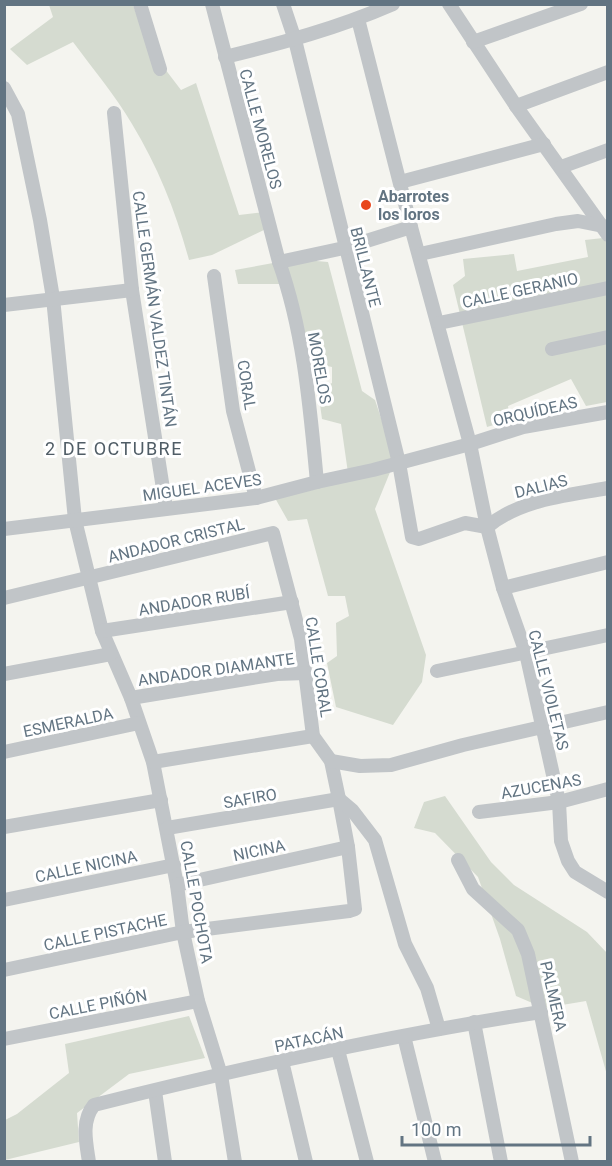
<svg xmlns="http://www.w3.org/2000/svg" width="612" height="1166" viewBox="0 0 612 1166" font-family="Roboto,sans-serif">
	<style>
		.green { fill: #d5dbd0 }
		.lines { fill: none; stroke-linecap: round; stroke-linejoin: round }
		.minor { stroke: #c1c5c8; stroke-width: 14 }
		.poi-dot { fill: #e8471c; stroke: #fff; stroke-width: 2 }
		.labels { text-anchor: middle; stroke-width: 6; stroke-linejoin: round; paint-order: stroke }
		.street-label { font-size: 16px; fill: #627482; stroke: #fff }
		.poi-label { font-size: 16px; font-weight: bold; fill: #627482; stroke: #fff; text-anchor: start }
		.neighbourhood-label { font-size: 18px; letter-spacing: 1.5px; fill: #505d66; stroke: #fff }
	</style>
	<rect width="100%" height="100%" fill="#f4f4ef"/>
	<!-- green -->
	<g class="green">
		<path d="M49 5H133L149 48 181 90 196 83 239 215 264 212 266 229 212 255 189 260C176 212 158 167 132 124 115 95 93 69 73 42L27 65 10 49 53 17Z"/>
		<polygon points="603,238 608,244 607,402 586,406 571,379 508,406 510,420 487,427 453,285 465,276 463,259 514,254 517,271 588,257 585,240"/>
		<polygon points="305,260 328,262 362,391 375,400 395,460 375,509 426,655 422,682 393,725 336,707 327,663 337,656 336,623 349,616 345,596 328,596 307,519 288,521 275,498 349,480 341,424 322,419 318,390 332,383 332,367 313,363 291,284 238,284 235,270 273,263"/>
		<polygon points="445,796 491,862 514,885 587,932 607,953 607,1075 586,1001 544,1008 516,996 500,939 478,877 435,833 414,828 424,802"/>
		<polygon points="189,1016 205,1058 129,1074 77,1113 79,1142 5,1160 5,1120 17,1114 69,1073 65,1044"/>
	</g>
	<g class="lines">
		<!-- minor -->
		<g class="minor">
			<polyline points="140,4 160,69"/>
			<path d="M212 4 279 262C304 332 310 408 317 482"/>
			<path d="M283 4 295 40 399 463 412 537 419 539 465 523 487 527C521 499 565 496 608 488"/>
			<polyline points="449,4 516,106 608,235"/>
			<polyline points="358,19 411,227 470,444 487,527 503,588 526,653 559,802 561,841 568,861 575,872 608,892"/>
			<polyline points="473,42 581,4"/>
			<path d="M225 57C282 43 338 28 393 4"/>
			<polyline points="4,88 18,114 40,220 53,298 75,520 102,631 131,698 153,762 177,885 183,932 198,1001 221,1075 235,1162"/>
			<polyline points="516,106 608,72"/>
			<polyline points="114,113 132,290 166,508"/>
			<polyline points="561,167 608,150"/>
			<polyline points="400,182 544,144"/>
			<polyline points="420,254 556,224 578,221 603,226"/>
			<polyline points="279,262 344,248 411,227"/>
			<polyline points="214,276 233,411 256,498"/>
			<polyline points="4,305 132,290"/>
			<polyline points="439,323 608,288"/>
			<polyline points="552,349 608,337"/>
			<polyline points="4,529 256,498 317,482 373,470 470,444 523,427 608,412"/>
			<polyline points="503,588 608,562"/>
			<polyline points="4,598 273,533 301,639 313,736 331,761 339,799 348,847 355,909 349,911 183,932 4,970"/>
			<polyline points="102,631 292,602"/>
			<polyline points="437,671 608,635"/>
			<polyline points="4,674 111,654"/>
			<polyline points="131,698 277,674 306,673"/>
			<polyline points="4,752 139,723"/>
			<polyline points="331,761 360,766 391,765 463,745 608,712"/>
			<polyline points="153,762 313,736"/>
			<polyline points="479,812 559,802 608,789"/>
			<polyline points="4,827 161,800"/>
			<polyline points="167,828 339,799 352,810 375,840 405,944 427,988 439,1029"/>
			<polyline points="458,860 473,889 518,930 528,954 572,1162"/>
			<polyline points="177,885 348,847"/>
			<polyline points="4,900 174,865"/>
			<polyline points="474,1022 501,1162"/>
			<polyline points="404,1036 435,1162"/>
			<polyline points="4,1039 198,1001"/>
			<polyline points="338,1050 367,1162"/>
			<polyline points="282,1061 306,1162"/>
			<polyline points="155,1091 165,1162"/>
			<path d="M89 1162C86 1142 81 1121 94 1105 241 1068 391 1035 541 1012"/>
		</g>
	</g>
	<!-- markers -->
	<circle class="poi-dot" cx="366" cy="205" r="6"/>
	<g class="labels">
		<!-- street labels -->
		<g class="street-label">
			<text transform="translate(261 129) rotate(75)" y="6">CALLE MORELOS</text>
			<text transform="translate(366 267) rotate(76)" y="6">BRILLANTE</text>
			<text transform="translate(520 290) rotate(-12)" y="6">CALLE GERANIO</text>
			<text transform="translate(155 309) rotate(82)" y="6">CALLE GERMÁN VALDEZ TINTÁN</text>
			<text transform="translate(320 368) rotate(80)" y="6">MORELOS</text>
			<text transform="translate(247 385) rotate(81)" y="6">CORAL</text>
			<text transform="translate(535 411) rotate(-13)" y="6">ORQUÍDEAS</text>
			<text transform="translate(541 486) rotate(-14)" y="6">DALIAS</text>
			<text transform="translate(202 487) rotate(-8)" y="6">MIGUEL ACEVES</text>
			<text transform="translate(176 540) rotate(-14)" y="6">ANDADOR CRISTAL</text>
			<text transform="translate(194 601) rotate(-9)" y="6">ANDADOR RUBÍ</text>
			<text transform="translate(319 667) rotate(81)" y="6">CALLE CORAL</text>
			<text transform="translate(216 669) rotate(-8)" y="6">ANDADOR DIAMANTE</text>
			<text transform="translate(549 690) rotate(76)" y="6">CALLE VIOLETAS</text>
			<text transform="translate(68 722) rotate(-12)" y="6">ESMERALDA</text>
			<text transform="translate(541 786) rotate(-10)" y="6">AZUCENAS</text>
			<text transform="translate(250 798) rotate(-10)" y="6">SAFIRO</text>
			<text transform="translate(259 850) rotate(-12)" y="6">NICINA</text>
			<text transform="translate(86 866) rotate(-12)" y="6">CALLE NICINA</text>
			<text transform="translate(197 902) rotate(80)" y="6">CALLE POCHOTA</text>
			<text transform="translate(105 932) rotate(-12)" y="6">CALLE PISTACHE</text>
			<text transform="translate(554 996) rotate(77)" y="6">PALMERA</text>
			<text transform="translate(98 1004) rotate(-11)" y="6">CALLE PIÑÓN</text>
			<text transform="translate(309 1039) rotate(-12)" y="6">PATACÁN</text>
		</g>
		<!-- poi labels -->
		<g class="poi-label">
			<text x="378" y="202">Abarrotes<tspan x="378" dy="18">los loros</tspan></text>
		</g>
		<!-- neighbourhood labels -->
		<g class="neighbourhood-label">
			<text x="114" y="455">2 DE OCTUBRE</text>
		</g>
	</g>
	<!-- border -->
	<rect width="612" height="1166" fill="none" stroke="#627482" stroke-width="12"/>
	<!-- scale -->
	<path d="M402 1136v9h188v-9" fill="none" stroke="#627482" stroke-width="3"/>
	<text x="411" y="1136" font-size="18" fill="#627482" stroke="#ffffff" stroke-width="4.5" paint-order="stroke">100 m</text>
</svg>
